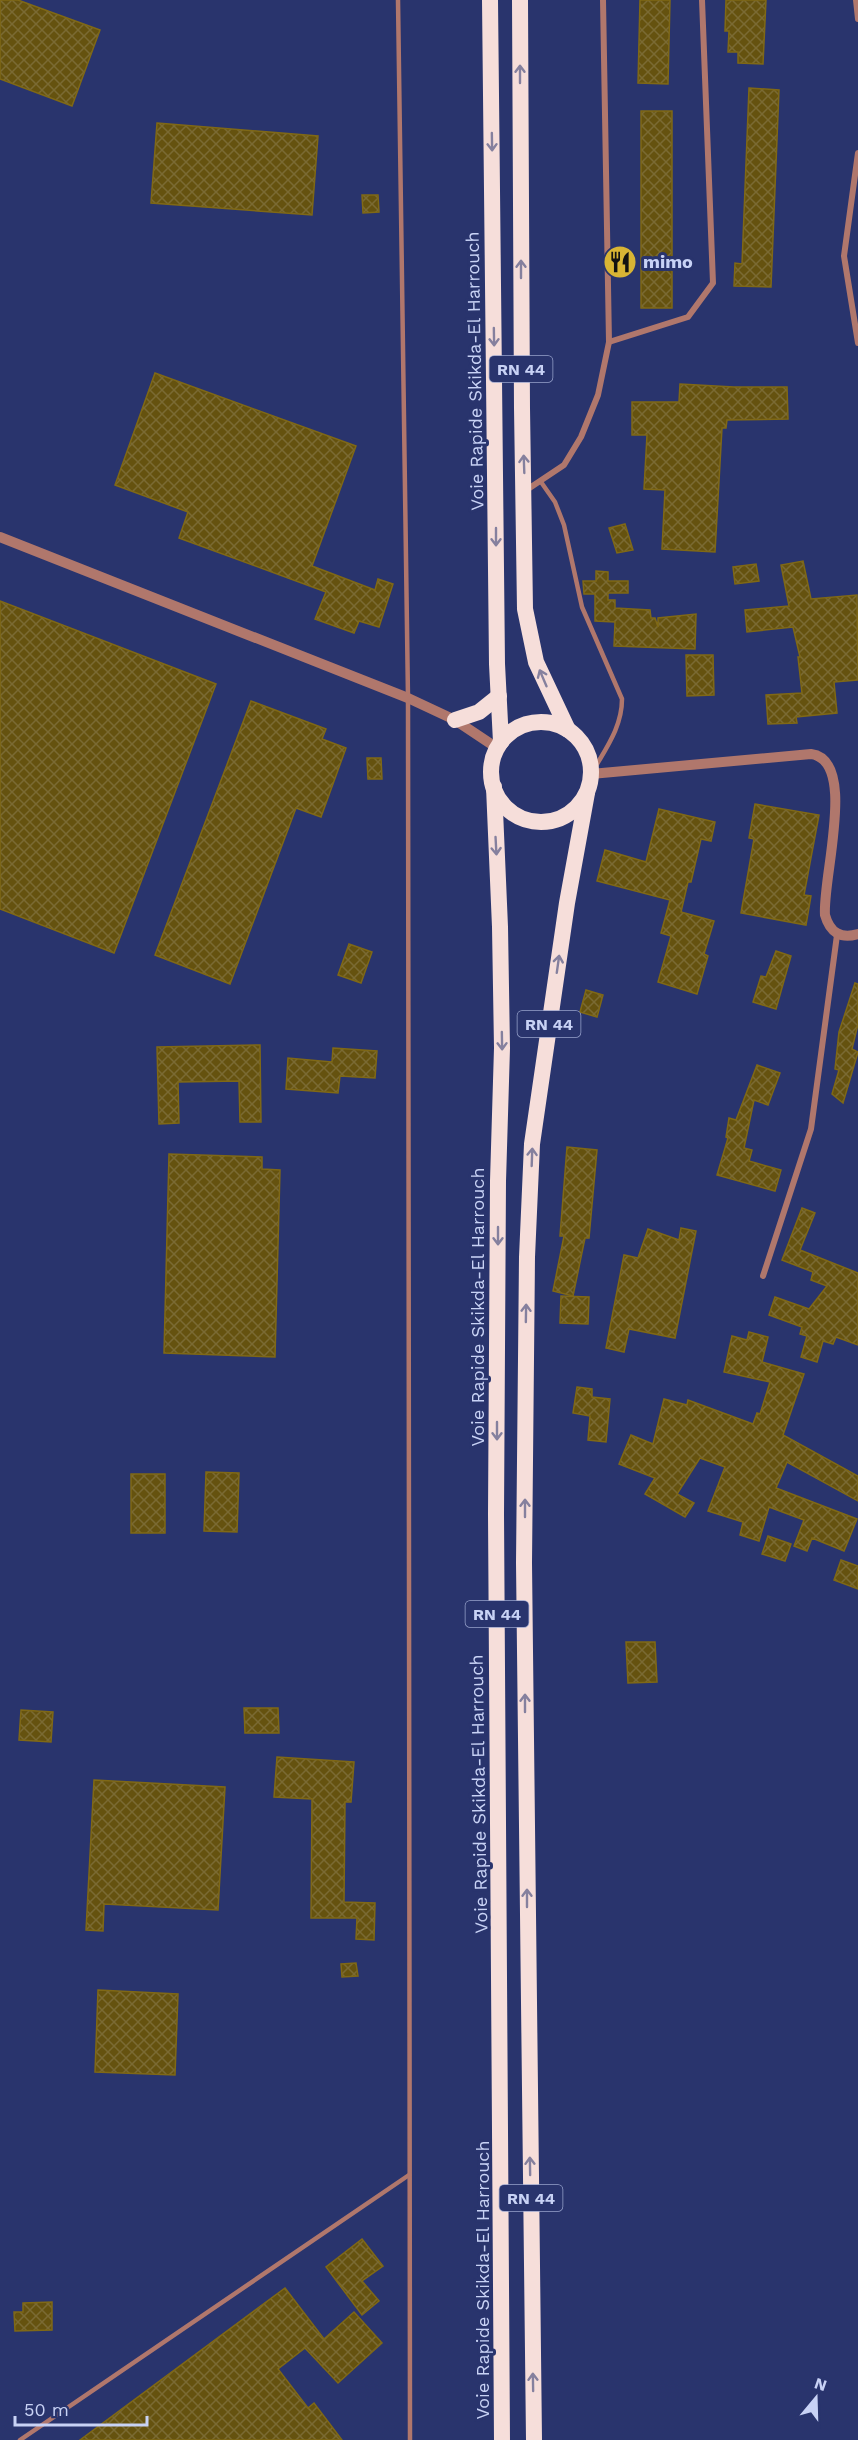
<svg xmlns="http://www.w3.org/2000/svg" width="858" height="2440" viewBox="0 0 858 2440" font-family="'Work Sans',sans-serif">
	<style>
		.building { fill: url(#building-cross-hatch); stroke: #7f6816; stroke-width: 1.5 }
		.lines { fill: none; stroke-linecap: round; stroke-linejoin: round }
		.service { stroke: #b0776c; stroke-width: 4.5 }
		.minor { stroke: #b0776c; stroke-width: 6 }
		.tertiary { stroke: #b0776c; stroke-width: 10 }
		.trunk { stroke: #f6deda; stroke-width: 16 }
		.oneway { stroke: #85809e }
		.labels { text-anchor: middle; stroke-width: 6; stroke-linejoin: round; paint-order: stroke }
		.shield { fill: #29346d; stroke: #98a3cc; stroke-width: 1.5 }
		.shield-label { font-size: 16px; font-weight: bold; fill: #c8d2f5 }
		.poi-label { font-size: 18px; font-weight: bold; fill: #c8d2f5; stroke: #29346d; text-anchor: start }
		.street-label { font-size: 18px; fill: #c8d2f5; stroke: #29346d }
	</style>
	<defs>
		<pattern id="building-cross-hatch" width="8" height="8" patternUnits="userSpaceOnUse" patternTransform="scale(1.5)"><rect width="8" height="8" fill="#65520f"/><path d="M0 0l8 8M0 8l8-8" fill="none" stroke="#7a6a33"/></pattern>
	</defs>
	<rect width="100%" height="100%" fill="#29346d"/>
	<!-- building -->
	<g class="building">
		<polygon points="0,0 18,0 100,30 72,106 0,79"/>
		<polygon points="640,0 670,0 668,84 638,83"/>
		<polygon points="726,0 766,0 763,64 738,63 738,52 728,52 729,31 725,31"/>
		<polygon points="749,88 779,90 771,287 734,286 735,263 742,264"/>
		<rect x="641" y="111" width="31" height="197"/>
		<polygon points="157,123 318,136 312,215 151,203"/>
		<polygon points="362,195 378,195 379,212 363,213"/>
		<polygon points="155,373 356,446 312,566 375,590 378,579 393,584 379,627 359,621 354,633 315,619 326,592 179,538 188,512 115,485"/>
		<polygon points="680,384 734,387 787,387 788,419 727,420 726,428 722,428 715,552 662,549 665,490 644,489 647,435 632,435 632,402 679,402"/>
		<polygon points="625,524 633,550 617,553 609,528"/>
		<polygon points="803,561 811,599 857,595 858,680 834,682 837,713 796,717 797,723 768,724 766,695 802,693 798,657 800,657 793,627 747,632 745,610 789,606 781,565"/>
		<polygon points="756,564 759,581 735,584 733,567"/>
		<polygon points="596,571 608,572 608,581 628,581 628,593 608,593 608,600 615,600 615,608 650,610 651,618 655,618 658,627 658,618 696,614 695,649 614,646 615,622 595,621 595,594 584,594 583,581 596,581"/>
		<polygon points="0,601 216,684 114,953 0,909"/>
		<polygon points="686,655 713,655 714,695 687,696"/>
		<polygon points="251,701 326,729 322,739 346,748 321,817 296,808 230,984 155,955"/>
		<polygon points="367,758 381,758 382,779 368,779"/>
		<polygon points="755,804 819,815 804,895 811,896 806,925 741,913 754,839 749,838"/>
		<polygon points="659,809 715,822 711,841 701,839 691,882 688,882 681,912 714,921 704,954 708,956 697,994 658,982 671,936 661,933 670,900 597,881 605,850 646,862"/>
		<polygon points="349,944 372,952 361,983 338,975"/>
		<polygon points="776,951 791,956 776,1009 753,1002 761,976 766,977"/>
		<polygon points="855,983 858,984 858,1024 852,1049 858,1052 843,1103 832,1094 839,1070 835,1069 839,1032"/>
		<polygon points="586,990 603,995 597,1017 580,1012"/>
		<polygon points="260,1045 261,1122 240,1122 239,1081 178,1082 179,1123 159,1124 157,1047"/>
		<polygon points="333,1048 377,1051 375,1078 340,1076 338,1093 286,1089 288,1058 332,1062"/>
		<polygon points="757,1065 780,1073 768,1105 754,1100 744,1148 752,1150 749,1161 781,1170 775,1191 717,1175 728,1138 726,1137 729,1118 736,1120"/>
		<polygon points="567,1147 597,1150 589,1238 585,1238 573,1296 553,1291 564,1236 560,1236"/>
		<polygon points="169,1154 262,1157 262,1169 280,1170 275,1357 164,1353"/>
		<polygon points="802,1208 815,1213 800,1250 858,1273 858,1345 836,1337 833,1344 823,1341 817,1362 801,1357 807,1336 800,1334 802,1327 769,1315 775,1297 809,1309 827,1286 811,1280 813,1272 782,1260"/>
		<polygon points="681,1228 696,1231 675,1338 629,1329 624,1352 606,1348 624,1255 638,1258 648,1229 679,1240"/>
		<polygon points="561,1296 589,1297 588,1324 560,1323"/>
		<polygon points="749,1332 768,1337 762,1362 804,1374 783,1435 858,1476 858,1501 787,1462 776,1488 857,1519 844,1551 812,1538 807,1551 794,1546 804,1520 769,1507 759,1541 740,1535 743,1522 708,1511 725,1467 700,1458 677,1494 694,1503 685,1517 645,1494 655,1478 619,1464 631,1435 653,1444 664,1399 687,1405 688,1400 753,1424 757,1413 760,1414 770,1382 724,1372 732,1336 747,1340"/>
		<polygon points="577,1387 592,1389 592,1397 610,1399 606,1442 588,1440 590,1416 573,1413"/>
		<polygon points="206,1472 239,1473 237,1532 204,1531"/>
		<rect x="131" y="1474" width="34" height="59"/>
		<polygon points="768,1536 791,1544 785,1561 762,1554"/>
		<polygon points="841,1560 858,1566 858,1589 834,1580"/>
		<polygon points="626,1642 655,1642 657,1682 628,1683"/>
		<polygon points="244,1708 278,1708 279,1733 245,1733"/>
		<polygon points="21,1710 53,1712 51,1742 19,1740"/>
		<polygon points="277,1757 354,1762 351,1802 345,1802 344,1902 375,1903 374,1940 356,1939 357,1918 311,1918 312,1799 274,1797"/>
		<polygon points="94,1780 225,1787 218,1910 104,1904 103,1931 86,1930"/>
		<polygon points="356,1963 358,1976 342,1977 341,1964"/>
		<polygon points="98,1990 178,1994 175,2075 95,2072"/>
		<polygon points="362,2239 383,2266 362,2281 379,2301 362,2315 326,2267"/>
		<polygon points="285,2288 324,2339 354,2312 382,2343 338,2383 305,2348 278,2369 308,2408 314,2403 342,2440 80,2440"/>
		<polygon points="52,2302 52,2330 15,2331 14,2312 23,2312 23,2303"/>
	</g>
	<g class="lines">
		<!-- service -->
		<g class="service">
			<polyline points="398,0 408,698 410,2440"/>
			<path d="M541 482 555 502 564 525 582 607 622 699C622 727 606 748 593 771"/>
			<polyline points="20,2440 409,2175"/>
		</g>
		<!-- minor -->
		<g class="minor">
			<polyline points="856,0 858,19"/>
			<polyline points="858,153 844,256 858,343"/>
			<polyline points="609,342 688,317 713,283 702,0"/>
			<polyline points="525,491 564,465 581,437 598,395 609,342 603,0"/>
			<polyline points="763,1276 811,1129 837,935"/>
		</g>
		<!-- tertiary -->
		<g class="tertiary">
			<polyline points="0,537 408,698 455,720 497,748"/>
			<path d="M591 774 811 754C858 760 822 878 825 915 830 933 841 939 858 934"/>
		</g>
		<!-- trunk -->
		<g class="trunk">
			<polyline points="490,0 497,664 501,742"/>
			<polyline points="520,0 522,408 525,609 536,662 568,730"/>
			<polyline points="455,720 479,712 499,696"/>
			<circle cx="541" cy="772" r="50"/>
			<polyline points="494,787 500,927 502,1048 498,1181 496,1514 502,2440"/>
			<polyline points="534,2440 524,1563 527,1257 532,1144 567,903 587,793"/>
		</g>
	</g>
	<!-- one-way arrows -->
	<defs><path id="oneway-shaft" d="M-6 0H5M1.5-3L5.5 0L1.5 3" fill="none" stroke-width="1.6" stroke-linecap="round" stroke-linejoin="round" transform="scale(1.5)"/></defs>
	<g class="oneway">
		<use href="#oneway-shaft" transform="translate(520 74) rotate(-90)"/>
		<use href="#oneway-shaft" transform="translate(492 142) rotate(89)"/>
		<use href="#oneway-shaft" transform="translate(521 269) rotate(-90)"/>
		<use href="#oneway-shaft" transform="translate(494 337) rotate(89)"/>
		<use href="#oneway-shaft" transform="translate(524 464) rotate(-92)"/>
		<use href="#oneway-shaft" transform="translate(496 537) rotate(90)"/>
		<use href="#oneway-shaft" transform="translate(543 678) rotate(-113)"/>
		<use href="#oneway-shaft" transform="translate(496 846) rotate(87)"/>
		<use href="#oneway-shaft" transform="translate(558 964) rotate(-82)"/>
		<use href="#oneway-shaft" transform="translate(502 1041) rotate(89)"/>
		<use href="#oneway-shaft" transform="translate(532 1157) rotate(-88)"/>
		<use href="#oneway-shaft" transform="translate(498 1236) rotate(90)"/>
		<use href="#oneway-shaft" transform="translate(526 1313) rotate(-89)"/>
		<use href="#oneway-shaft" transform="translate(497 1431) rotate(90)"/>
		<use href="#oneway-shaft" transform="translate(525 1508) rotate(-90)"/>
		<use href="#oneway-shaft" transform="translate(525 1703) rotate(-90)"/>
		<use href="#oneway-shaft" transform="translate(527 1898) rotate(-90)"/>
		<use href="#oneway-shaft" transform="translate(530 2166) rotate(-91)"/>
		<use href="#oneway-shaft" transform="translate(533 2382) rotate(-91)"/>
	</g>
	<!-- icons -->
	<defs>
		<symbol id="restaurant-disc" viewBox="-11 -11 22 22"><circle r="9.5" fill="#d8b434" stroke="#29346d"/><path d="M-5-6h1v4h1v-4h1v4h1v-4h1v5L-1.5 .5V6h-2V.5L-5-1ZM5-6V6H3V1.5H1.5Q1.5-4 5-6Z" fill="#111"/></symbol>
	</defs>
	<g fill-rule="evenodd">
		<use href="#restaurant-disc" x="601" y="243" width="38" height="38"/>
	</g>
	<g class="labels">
		<!-- shield labels -->
		<g class="shield">
			<rect x="489.5" y="356" width="63" height="26" rx="4.5"/>
			<rect x="517.5" y="1011" width="63" height="26" rx="4.5"/>
			<rect x="465.5" y="1601" width="63" height="26" rx="4.5"/>
			<rect x="499.5" y="2185" width="63" height="26" rx="4.5"/>
		</g>
		<g class="shield-label">
			<text x="521" y="375">RN 44</text>
			<text x="549" y="1030">RN 44</text>
			<text x="497" y="1620">RN 44</text>
			<text x="531" y="2204">RN 44</text>
		</g>
		<!-- poi labels -->
		<g class="poi-label">
			<text x="643" y="268">mimo</text>
		</g>
		<!-- street labels -->
		<g class="street-label">
			<text transform="translate(475 371) rotate(-91)" y="6">Voie Rapide Skikda-El Harrouch</text>
			<text transform="translate(478 1307) rotate(-90)" y="6">Voie Rapide Skikda-El Harrouch</text>
			<text transform="translate(479 1794) rotate(-91)" y="6">Voie Rapide Skikda-El Harrouch</text>
			<text transform="translate(483 2280) rotate(-90)" y="6">Voie Rapide Skikda-El Harrouch</text>
		</g>
	</g>
	<!-- north arrow -->
	<g transform="translate(816 2398) rotate(19)" stroke="#29346d" stroke-width="4.5" paint-order="stroke">
	<path d="M0-4.5L10 22L0 15L-10 22Z" fill="#c8d2f5"/>
	<text y="-9" font-size="16" font-weight="bold" text-anchor="middle" fill="#c8d2f5">N</text>
	</g>
	<!-- scale -->
	<path d="M15 2416v9h132v-9" fill="none" stroke="#c8d2f5" stroke-width="3"/>
	<text x="24" y="2416" font-size="18" fill="#c8d2f5" stroke="#29346d" stroke-width="4.5" paint-order="stroke">50 m</text>
</svg>
